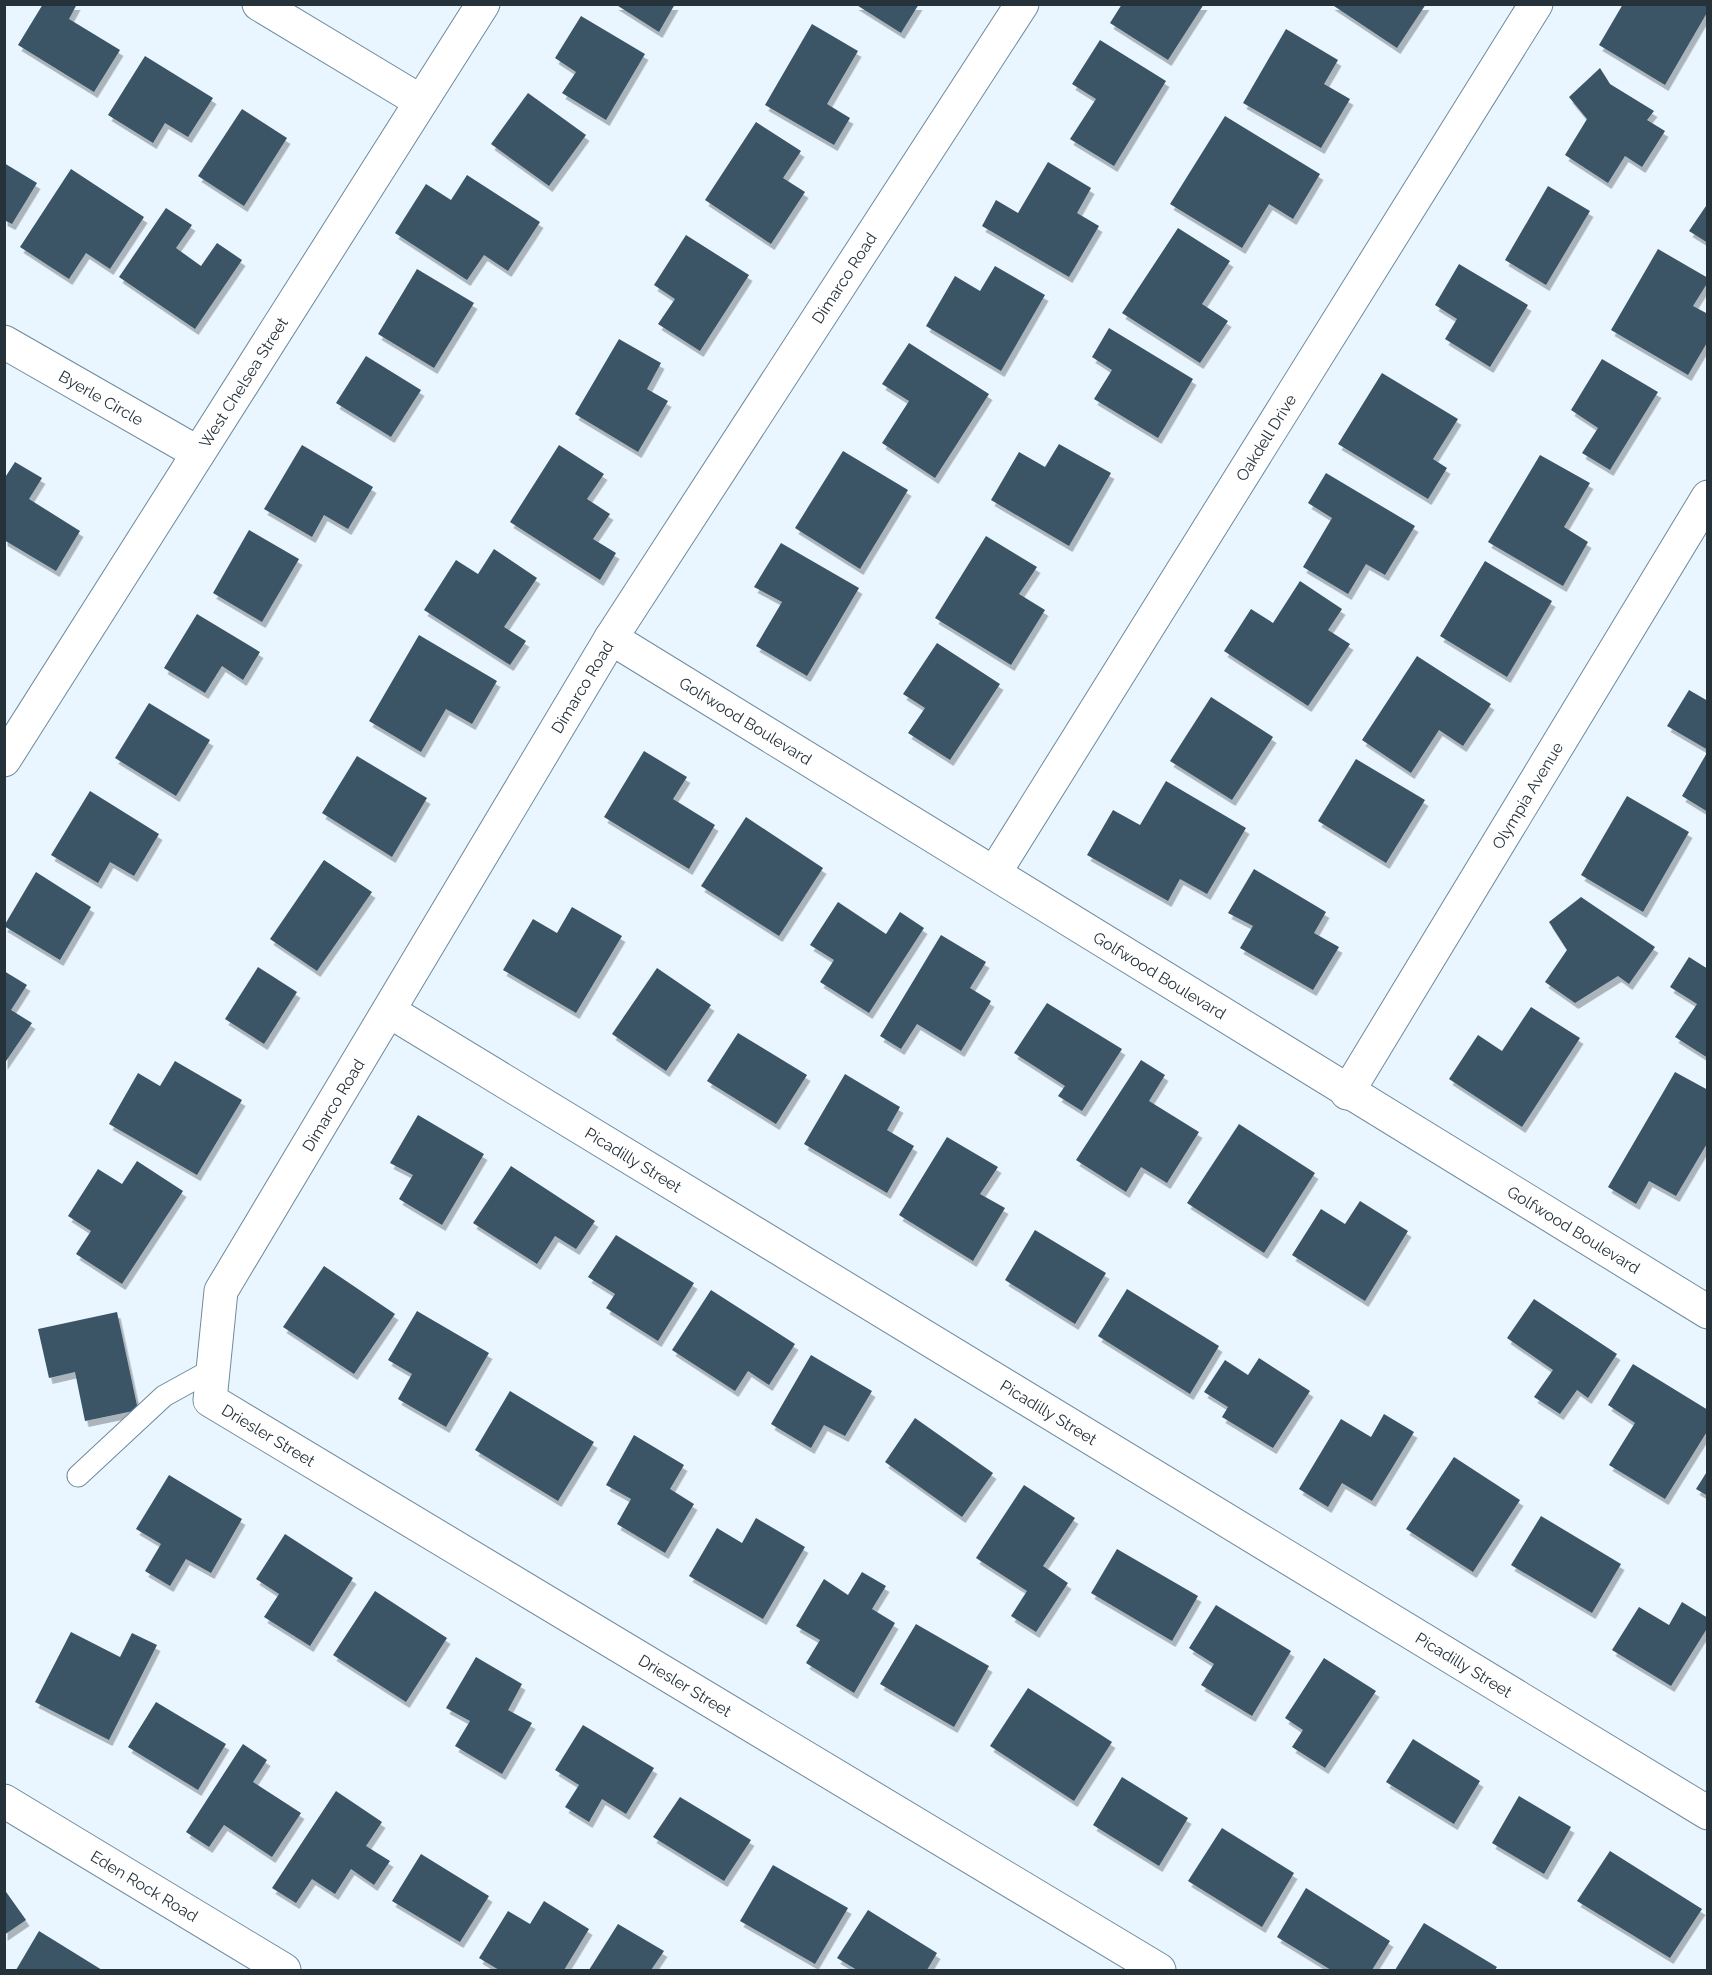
<svg xmlns="http://www.w3.org/2000/svg" width="1712" height="1975" viewBox="0 0 1712 1975" font-family="Raleway,sans-serif">
	<style>
		.building { fill: #3a5566; filter: url(#shadow) }
		.lines { fill: none; stroke-linecap: round; stroke-linejoin: round }
		.service-casing { stroke: #6e8a9d; stroke-width: 23 }
		.minor-casing { stroke: #6e8a9d; stroke-width: 35 }
		.service { stroke: #fff; stroke-width: 21 }
		.minor { stroke: #fff; stroke-width: 33 }
		.labels { text-anchor: middle; stroke-width: 6; stroke-linejoin: round; paint-order: stroke }
		.street-label { font-size: 16px; fill: #26323a; stroke: #fff }
	</style>
	<defs>
		<filter id="shadow"><feDropShadow dx="3.5" dy="6" stdDeviation="0" flood-color="#0004"/></filter>
	</defs>
	<rect width="100%" height="100%" fill="#eaf6ff"/>
	<!-- building -->
	<g class="building">
		<polygon points="43,4 77,4 69,19 120,50 94,92 18,45"/>
		<polygon points="615,4 675,4 659,32"/>
		<polygon points="855,4 919,4 901,33"/>
		<polygon points="1122,4 1204,4 1168,60 1110,23"/>
		<polygon points="1331,4 1426,4 1397,48"/>
		<polygon points="1623,4 1708,4 1708,11 1665,85 1599,45"/>
		<polygon points="581,16 645,54 606,120 562,93 576,72 555,58"/>
		<polygon points="812,24 858,51 827,104 850,118 834,145 765,105"/>
		<polygon points="1286,29 1338,60 1324,84 1350,99 1321,148 1243,103"/>
		<polygon points="1100,40 1166,81 1114,166 1070,139 1096,99 1072,84"/>
		<polygon points="145,56 213,98 188,137 165,123 153,143 108,115"/>
		<polygon points="1600,68 1610,84 1654,111 1647,120 1665,131 1642,167 1625,156 1608,183 1565,155 1587,119 1569,97"/>
		<polygon points="528,93 586,135 549,186 491,144"/>
		<polygon points="242,109 287,138 244,206 198,176"/>
		<polygon points="1225,116 1320,174 1293,219 1269,204 1242,248 1170,204"/>
		<polygon points="756,122 801,151 783,178 805,192 771,244 705,200"/>
		<polygon points="1048,162 1091,188 1077,213 1099,226 1069,277 982,226 996,200 1018,213"/>
		<polygon points="4,163 37,183 12,224 4,220"/>
		<polygon points="71,169 144,217 110,269 86,253 69,279 20,247"/>
		<polygon points="467,175 540,222 508,271 484,255 467,280 395,233 426,184 451,200"/>
		<polygon points="1548,186 1590,211 1546,285 1505,260"/>
		<polygon points="1708,203 1708,243 1689,231"/>
		<polygon points="166,208 192,225 176,248 201,266 217,243 242,260 195,329 119,277"/>
		<polygon points="1178,228 1230,261 1202,304 1228,321 1200,363 1122,313"/>
		<polygon points="686,235 749,275 700,351 658,324 675,299 654,285"/>
		<polygon points="1658,249 1708,278 1708,282 1693,306 1708,314 1708,341 1688,375 1611,330"/>
		<polygon points="1459,264 1528,305 1490,367 1445,339 1457,319 1435,305"/>
		<polygon points="995,266 1045,295 1001,371 926,326 955,276 980,291"/>
		<polygon points="417,269 474,303 434,368 378,334"/>
		<polygon points="1109,328 1193,379 1158,438 1094,399 1112,370 1092,357"/>
		<polygon points="619,339 661,363 647,389 668,401 638,452 575,414"/>
		<polygon points="909,343 989,394 935,478 882,443 909,401 882,384"/>
		<polygon points="366,356 421,390 391,437 336,403"/>
		<polygon points="1602,359 1658,392 1610,470 1582,453 1598,428 1571,410"/>
		<polygon points="1382,373 1458,419 1433,459 1447,468 1428,499 1338,444"/>
		<polygon points="1059,444 1111,473 1069,546 991,500 1019,452 1045,467"/>
		<polygon points="302,445 373,487 348,529 324,515 312,537 264,509"/>
		<polygon points="559,445 604,474 587,499 610,514 593,539 616,553 600,580 510,522"/>
		<polygon points="843,451 908,490 860,569 795,528"/>
		<polygon points="1540,455 1590,483 1564,527 1588,542 1563,586 1488,542"/>
		<polygon points="15,462 42,478 29,499 80,531 56,571 4,540 4,479"/>
		<polygon points="1326,473 1415,526 1385,575 1366,564 1348,594 1303,567 1332,518 1308,503"/>
		<polygon points="249,530 299,559 262,622 213,593"/>
		<polygon points="986,536 1037,567 1019,594 1045,610 1011,665 935,618"/>
		<polygon points="781,543 859,588 807,676 756,646 782,602 754,587"/>
		<polygon points="494,549 537,578 504,627 526,641 510,665 424,610 456,560 478,574"/>
		<polygon points="1485,561 1552,601 1507,677 1440,636"/>
		<polygon points="1300,581 1342,609 1328,630 1350,644 1308,706 1224,651 1251,609 1273,623"/>
		<polygon points="197,614 260,652 243,680 222,666 205,693 164,668"/>
		<polygon points="419,635 497,681 472,724 446,709 421,752 369,721"/>
		<polygon points="937,643 1000,684 950,760 908,733 925,708 903,694"/>
		<polygon points="1417,656 1491,704 1463,746 1439,730 1411,773 1362,740"/>
		<polygon points="1689,690 1708,701 1708,750 1667,726"/>
		<polygon points="1211,697 1273,737 1232,800 1170,761"/>
		<polygon points="149,703 210,740 176,796 115,758"/>
		<polygon points="644,751 687,777 673,799 715,825 689,869 604,817"/>
		<polygon points="1708,751 1708,812 1682,796"/>
		<polygon points="357,756 427,798 392,857 322,813"/>
		<polygon points="1356,759 1425,800 1386,863 1318,821"/>
		<polygon points="1166,781 1246,828 1207,894 1180,879 1168,901 1087,855 1113,810 1140,825"/>
		<polygon points="90,791 159,834 134,876 110,862 98,883 51,855"/>
		<polygon points="1627,796 1689,832 1643,912 1581,875"/>
		<polygon points="746,817 823,868 779,936 701,886"/>
		<polygon points="324,860 372,892 317,971 270,939"/>
		<polygon points="1254,869 1326,912 1314,933 1339,947 1313,990 1240,948 1253,926 1228,913"/>
		<polygon points="36,872 91,907 60,960 4,926"/>
		<polygon points="1581,897 1655,947 1629,984 1618,976 1575,1003 1545,982 1567,950 1549,922"/>
		<polygon points="838,902 886,934 900,912 924,928 869,1013 820,982 834,960 810,945"/>
		<polygon points="572,907 622,936 576,1013 503,970 533,919 557,933"/>
		<polygon points="941,935 986,962 970,988 991,1001 961,1051 917,1024 901,1049 880,1036"/>
		<polygon points="1689,957 1708,969 1708,1058 1675,1037 1697,1004 1670,987"/>
		<polygon points="258,967 297,992 264,1044 225,1019"/>
		<polygon points="657,968 711,1005 666,1071 612,1034"/>
		<polygon points="4,971 27,985 11,1010 32,1023 4,1064"/>
		<polygon points="1047,1003 1122,1049 1082,1111 1058,1096 1065,1086 1014,1053"/>
		<polygon points="1531,1007 1580,1038 1522,1127 1449,1079 1478,1035 1502,1051"/>
		<polygon points="738,1033 807,1075 776,1124 707,1081"/>
		<polygon points="1141,1060 1165,1075 1149,1101 1199,1132 1167,1183 1141,1167 1126,1192 1076,1160"/>
		<polygon points="175,1061 242,1100 197,1175 109,1124 138,1073 160,1086"/>
		<polygon points="1675,1072 1708,1090 1708,1142 1676,1196 1649,1181 1636,1204 1608,1187"/>
		<polygon points="845,1074 900,1107 887,1130 914,1146 887,1193 804,1144"/>
		<polygon points="418,1115 484,1154 442,1225 399,1199 413,1175 390,1163"/>
		<polygon points="1239,1124 1315,1173 1264,1253 1187,1203"/>
		<polygon points="947,1137 998,1167 980,1194 1005,1208 973,1261 899,1215"/>
		<polygon points="137,1161 183,1191 122,1284 76,1254 91,1231 68,1216 98,1169 122,1184"/>
		<polygon points="511,1166 595,1221 576,1249 555,1236 537,1264 473,1223"/>
		<polygon points="1360,1201 1408,1231 1365,1301 1292,1255 1321,1209 1345,1224"/>
		<polygon points="1035,1230 1106,1273 1075,1324 1005,1280"/>
		<polygon points="616,1235 694,1283 658,1341 606,1308 615,1294 588,1277"/>
		<polygon points="324,1266 395,1314 354,1374 283,1327"/>
		<polygon points="1127,1289 1219,1346 1190,1394 1098,1336"/>
		<polygon points="711,1290 795,1344 769,1385 748,1371 735,1391 672,1350"/>
		<polygon points="1534,1299 1617,1354 1588,1398 1577,1390 1560,1414 1534,1397 1553,1370 1507,1338"/>
		<polygon points="417,1311 489,1353 446,1427 398,1399 412,1374 388,1360"/>
		<polygon points="117,1312 138,1410 85,1421 75,1372 49,1378 38,1329"/>
		<polygon points="811,1355 872,1391 845,1436 824,1425 811,1448 771,1424"/>
		<polygon points="1259,1358 1310,1391 1273,1448 1222,1417 1228,1407 1204,1392 1225,1360 1248,1375"/>
		<polygon points="1633,1364 1708,1410 1708,1430 1665,1499 1609,1465 1635,1423 1608,1405"/>
		<polygon points="510,1391 594,1442 558,1501 475,1450"/>
		<polygon points="1384,1414 1414,1432 1372,1501 1342,1483 1328,1507 1299,1489 1341,1419 1371,1437"/>
		<polygon points="915,1418 993,1473 962,1517 885,1462"/>
		<polygon points="634,1435 684,1465 670,1489 694,1504 665,1553 617,1524 631,1499 606,1485"/>
		<polygon points="1454,1457 1520,1500 1473,1572 1406,1529"/>
		<polygon points="1708,1470 1708,1496 1696,1489"/>
		<polygon points="169,1475 242,1519 211,1573 186,1559 170,1586 145,1571 161,1544 136,1529"/>
		<polygon points="1024,1485 1075,1518 1043,1566 1068,1583 1036,1632 1011,1616 1027,1591 976,1558"/>
		<polygon points="1541,1516 1621,1564 1592,1613 1511,1565"/>
		<polygon points="756,1518 805,1547 763,1619 689,1576 717,1528 742,1543"/>
		<polygon points="285,1534 353,1578 310,1646 264,1617 279,1594 256,1579"/>
		<polygon points="1117,1549 1198,1596 1172,1641 1091,1593"/>
		<polygon points="862,1572 886,1586 872,1609 895,1623 854,1693 806,1663 820,1640 796,1626 824,1579 848,1595"/>
		<polygon points="375,1591 447,1638 406,1702 333,1655"/>
		<polygon points="1682,1602 1708,1618 1708,1627 1671,1686 1612,1650 1639,1607 1669,1625"/>
		<polygon points="1216,1605 1291,1651 1252,1716 1201,1685 1214,1664 1189,1648"/>
		<polygon points="916,1624 989,1666 954,1727 880,1684"/>
		<polygon points="71,1632 120,1657 132,1633 157,1645 109,1740 35,1702"/>
		<polygon points="476,1657 522,1684 508,1710 532,1723 502,1774 455,1746 470,1721 446,1708"/>
		<polygon points="1324,1658 1376,1691 1325,1768 1292,1747 1303,1730 1285,1718"/>
		<polygon points="1028,1688 1112,1742 1074,1801 990,1746"/>
		<polygon points="156,1702 226,1744 198,1790 128,1747"/>
		<polygon points="583,1725 654,1768 626,1814 602,1799 589,1822 565,1807 579,1785 555,1770"/>
		<polygon points="1413,1739 1480,1781 1454,1824 1386,1782"/>
		<polygon points="243,1744 267,1760 253,1782 301,1813 272,1857 224,1825 209,1847 186,1832"/>
		<polygon points="1122,1777 1188,1818 1159,1866 1093,1825"/>
		<polygon points="336,1791 382,1822 366,1846 390,1861 374,1885 351,1869 335,1894 312,1879 296,1903 272,1888"/>
		<polygon points="1519,1796 1571,1827 1544,1874 1492,1843"/>
		<polygon points="680,1797 751,1840 724,1881 653,1837"/>
		<polygon points="1222,1828 1294,1873 1262,1927 1188,1881"/>
		<polygon points="1610,1851 1702,1909 1670,1958 1577,1901"/>
		<polygon points="421,1854 489,1896 460,1942 392,1901"/>
		<polygon points="773,1865 848,1908 815,1964 740,1921"/>
		<polygon points="1306,1888 1390,1941 1372,1970 1331,1970 1277,1937"/>
		<polygon points="4,1889 26,1920 4,1935"/>
		<polygon points="544,1901 589,1929 564,1970 499,1970 479,1958 508,1911 530,1924"/>
		<polygon points="868,1910 937,1953 927,1970 857,1970 837,1958"/>
		<polygon points="1424,1923 1497,1967 1495,1970 1395,1970"/>
		<polygon points="618,1924 664,1951 651,1970 589,1970"/>
		<polygon points="39,1931 102,1970 16,1970"/>
	</g>
	<g class="lines">
		<defs>
			<polyline id="service" points="78,1476 164,1396 213,1369"/>
			<g id="minor">
				<polyline points="259,4 420,101"/>
				<path id="s1" d="M1022 4 611 638 221 1291 210 1400 1159 1970"/>
				<path id="s2" d="M4 342 198 453"/>
				<path id="s3" d="M611 638 1708 1312"/>
				<path id="s4" d="M4 760 483 4"/>
				<path id="s5" d="M995 872 1536 4"/>
				<path id="s6" d="M389 1011 1708 1813"/>
				<path id="s7" d="M1347 1093 1708 497"/>
				<path id="s8" d="M4 1801 284 1970"/>
			</g>
		</defs>
		<!-- service casing -->
		<use href="#service" class="service-casing"/>
		<!-- minor casing -->
		<use href="#minor" class="minor-casing"/>
		<!-- service -->
		<use href="#service" class="service"/>
		<!-- minor -->
		<use href="#minor" class="minor"/>
	</g>
	<g class="labels">
		<!-- street labels -->
		<g class="street-label">
			<text transform="translate(844 278) rotate(-57)" y="6">Dimarco Road</text>
			<text dy="6" stroke="none"><textPath href="#s4" startOffset="447">West Chelsea Street</textPath></text>
			<text dy="6" stroke="none"><textPath href="#s2" startOffset="112">Byerle Circle</textPath></text>
			<text dy="6" stroke="none"><textPath href="#s5" startOffset="512">Oakdell Drive</textPath></text>
			<text transform="translate(582 687) rotate(-59)" y="6">Dimarco Road</text>
			<text dy="6" stroke="none"><textPath href="#s3" startOffset="158">Golfwood Boulevard</textPath></text>
			<text dy="6" stroke="none"><textPath href="#s7" startOffset="348">Olympia Avenue</textPath></text>
			<text dy="6" stroke="none"><textPath href="#s3" startOffset="644">Golfwood Boulevard</textPath></text>
			<text transform="translate(333 1105) rotate(-59)" y="6">Dimarco Road</text>
			<text dy="6" stroke="none"><textPath href="#s6" startOffset="286">Picadilly Street</textPath></text>
			<text dy="6" stroke="none"><textPath href="#s3" startOffset="1130">Golfwood Boulevard</textPath></text>
			<text dy="6" stroke="none"><textPath href="#s6" startOffset="772">Picadilly Street</textPath></text>
			<text dy="6" stroke="none"><textPath href="#s1" startOffset="1694">Driesler Street</textPath></text>
			<text dy="6" stroke="none"><textPath href="#s6" startOffset="1258">Picadilly Street</textPath></text>
			<text dy="6" stroke="none"><textPath href="#s1" startOffset="2180">Driesler Street</textPath></text>
			<text dy="6" stroke="none"><textPath href="#s8" startOffset="164">Eden Rock Road</textPath></text>
		</g>
	</g>
	<!-- border -->
	<rect width="1712" height="1975" fill="none" stroke="#26323a" stroke-width="12"/>
</svg>
